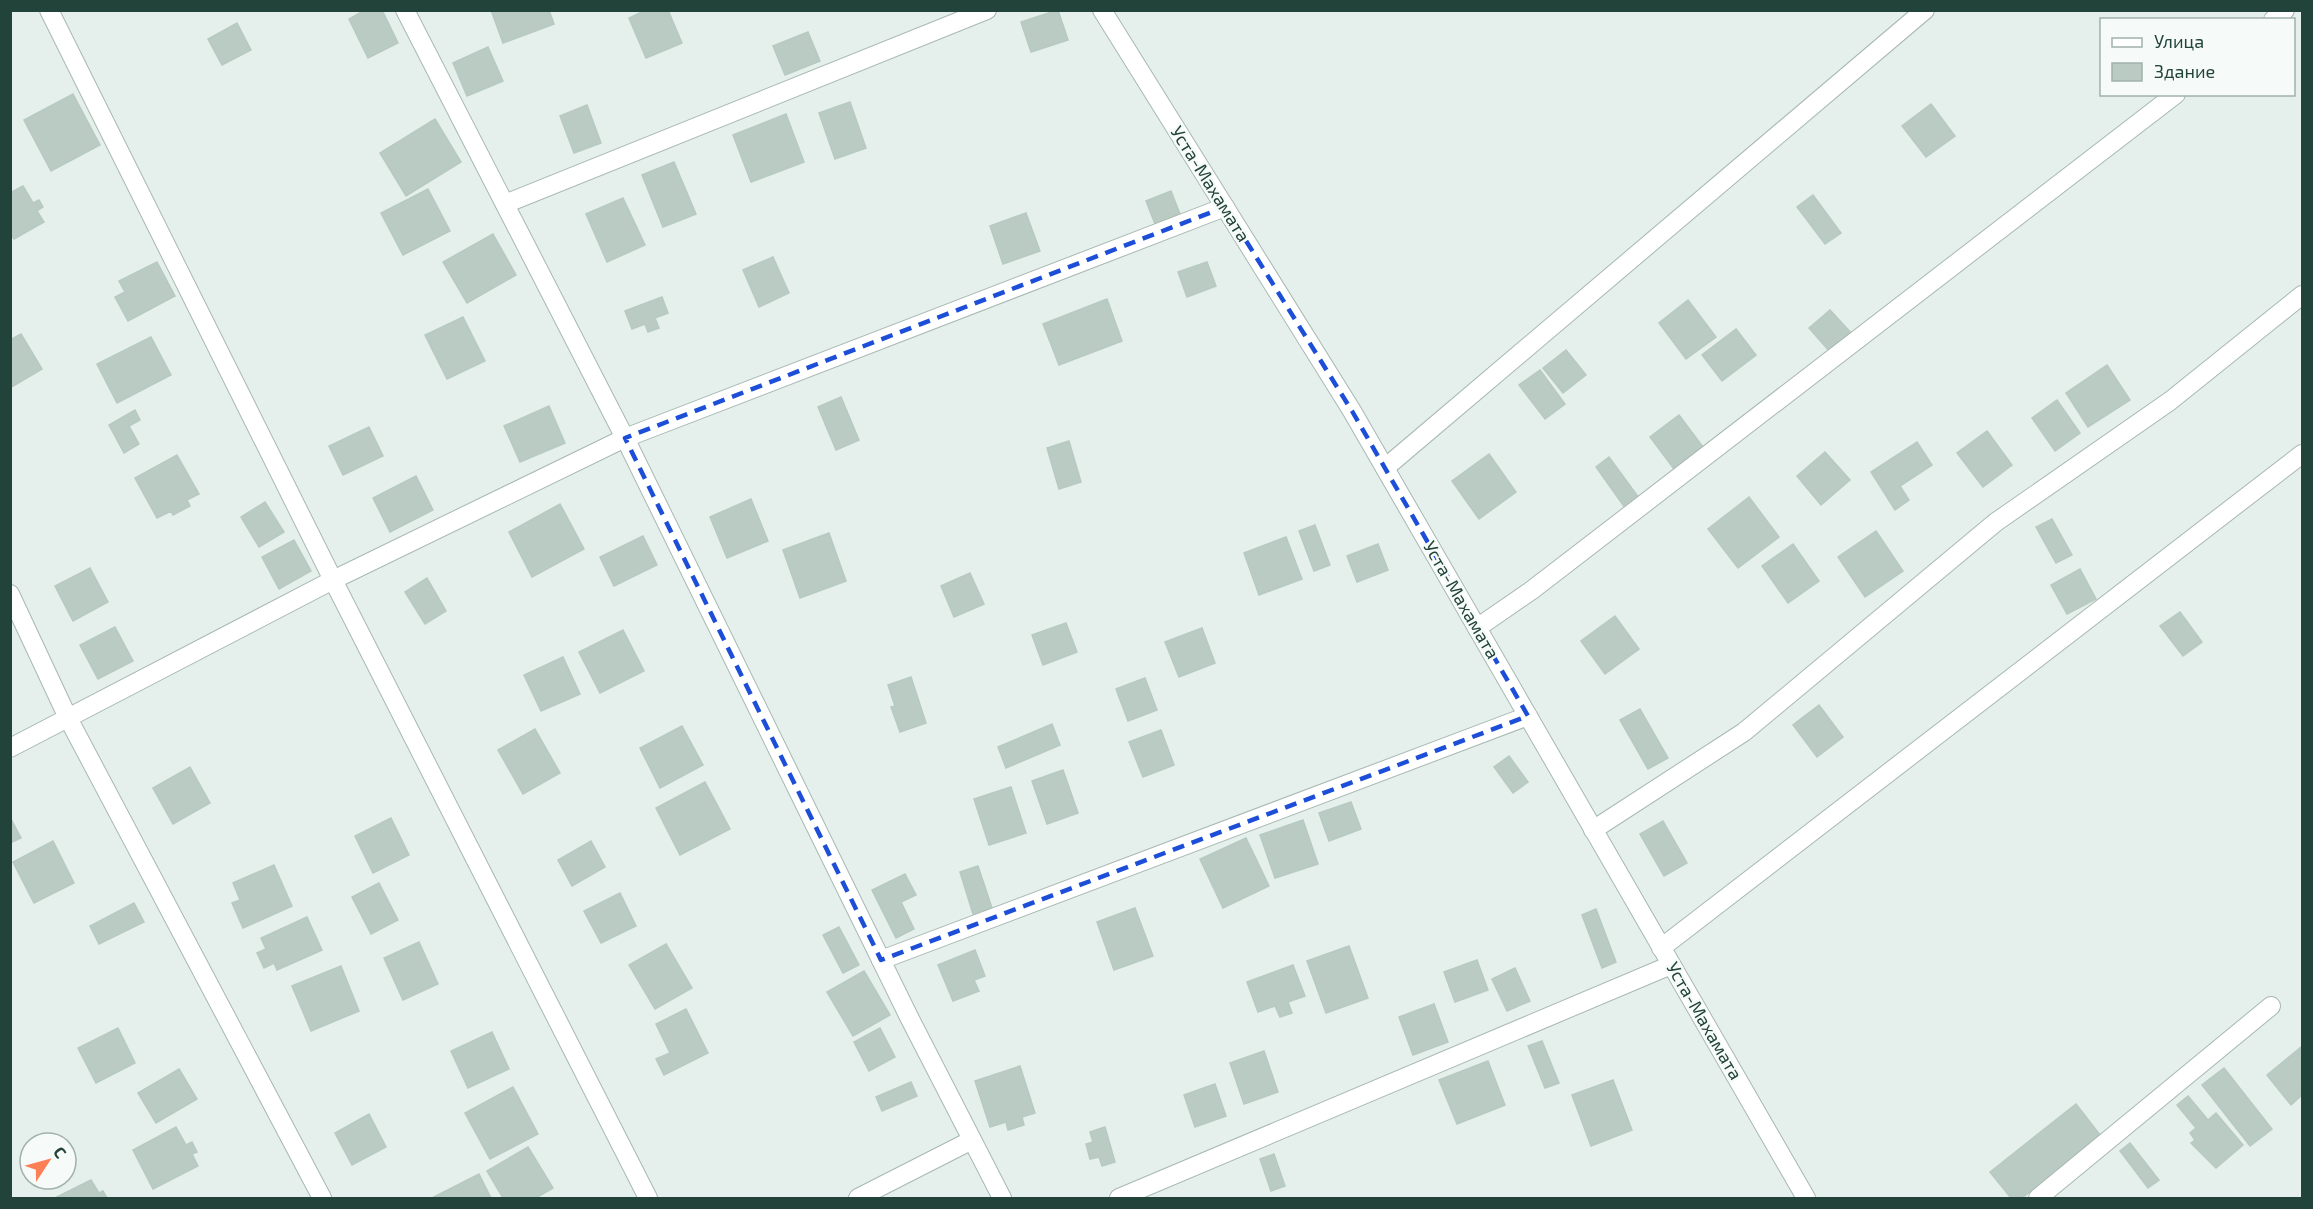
<svg xmlns="http://www.w3.org/2000/svg" width="2313" height="1209" viewBox="0 0 2313 1209" font-family="'Exo 2',sans-serif">
	<style>
		.building { fill: #bacbc4; stroke: #b7cac2; stroke-width: 1.5 }
		.lines { fill: none; stroke-linecap: round; stroke-linejoin: round }
		.minor-casing { stroke: #a7b8b2; stroke-width: 20 }
		.minor { stroke: #fff; stroke-width: 18 }
		.marked { fill: none; stroke: #1d4ed8; stroke-width: 4.5; stroke-dasharray: 12 8; stroke-linejoin: round }
		.labels { text-anchor: middle; stroke-width: 5; stroke-linejoin: round; paint-order: stroke }
		.street-label { font-size: 18px; fill: #22433a; stroke: #f6fbf9 }
	</style>
	<rect width="100%" height="100%" fill="#e5efeb"/>
	<!-- building -->
	<g class="building">
		<polygon points="365,10 382,10 398,43 368,58 349,19"/>
		<polygon points="491,10 549,10 554,24 503,43"/>
		<polygon points="646,10 668,10 682,43 646,58 629,18"/>
		<polygon points="1058,10 1068,40 1031,52 1021,22"/>
		<polygon points="237,23 251,50 222,65 208,39"/>
		<polygon points="808,32 820,61 785,75 773,46"/>
		<polygon points="488,47 503,81 467,96 453,63"/>
		<polygon points="73,94 100,145 51,171 24,120"/>
		<polygon points="850,102 866,148 835,159 819,113"/>
		<polygon points="1931,104 1955,136 1926,157 1902,126"/>
		<polygon points="587,105 601,143 574,153 560,116"/>
		<polygon points="786,114 804,162 751,182 733,135"/>
		<polygon points="435,119 461,162 406,196 380,153"/>
		<polygon points="674,162 696,214 663,227 642,175"/>
		<polygon points="23,186 33,203 39,200 43,207 37,211 44,222 14,239 10,233 10,193"/>
		<polygon points="428,189 450,231 403,255 381,213"/>
		<polygon points="1171,191 1182,219 1157,229 1146,201"/>
		<polygon points="1813,195 1841,233 1825,244 1797,207"/>
		<polygon points="623,198 645,245 607,262 586,214"/>
		<polygon points="1026,213 1040,251 1003,264 990,226"/>
		<polygon points="493,234 516,275 467,303 443,262"/>
		<polygon points="773,257 789,293 759,307 743,270"/>
		<polygon points="157,262 175,296 128,321 115,297 125,292 119,281"/>
		<polygon points="1207,262 1216,286 1187,297 1178,272"/>
		<polygon points="662,297 668,313 655,318 659,328 648,332 645,324 632,329 625,311"/>
		<polygon points="1107,299 1122,341 1059,365 1043,324"/>
		<polygon points="1688,300 1716,337 1686,359 1659,323"/>
		<polygon points="1830,310 1852,334 1831,353 1809,328"/>
		<polygon points="463,317 485,361 447,379 425,335"/>
		<polygon points="1736,329 1756,355 1722,381 1702,355"/>
		<polygon points="21,334 42,369 10,388 10,340"/>
		<polygon points="151,337 171,375 117,403 97,364"/>
		<polygon points="1566,350 1586,375 1563,393 1543,368"/>
		<polygon points="2107,365 2130,400 2088,427 2066,393"/>
		<polygon points="1540,370 1565,404 1545,419 1519,385"/>
		<polygon points="841,397 859,440 836,450 818,407"/>
		<polygon points="2057,400 2080,433 2055,451 2032,418"/>
		<polygon points="549,406 565,443 520,462 504,426"/>
		<polygon points="135,410 140,420 129,426 139,444 124,453 109,425"/>
		<polygon points="1679,415 1703,447 1674,469 1650,437"/>
		<polygon points="369,427 383,456 343,475 329,446"/>
		<polygon points="1987,431 2012,465 1983,487 1957,453"/>
		<polygon points="1069,441 1081,482 1059,489 1047,448"/>
		<polygon points="1917,442 1932,465 1900,486 1909,500 1895,510 1871,472"/>
		<polygon points="1825,452 1850,480 1821,505 1797,476"/>
		<polygon points="1489,454 1516,492 1479,519 1452,481"/>
		<polygon points="177,455 199,494 187,500 190,506 173,515 171,511 157,518 135,478"/>
		<polygon points="1609,457 1642,502 1628,512 1596,467"/>
		<polygon points="416,476 433,510 390,532 373,498"/>
		<polygon points="1749,497 1779,537 1738,568 1708,529"/>
		<polygon points="751,499 768,541 727,558 710,517"/>
		<polygon points="265,502 284,532 259,547 241,517"/>
		<polygon points="560,504 584,549 532,577 509,532"/>
		<polygon points="2052,519 2072,555 2056,563 2036,527"/>
		<polygon points="1315,525 1330,565 1314,571 1299,531"/>
		<polygon points="1876,531 1903,571 1865,597 1838,557"/>
		<polygon points="829,533 846,581 800,598 783,550"/>
		<polygon points="643,536 657,565 614,586 600,557"/>
		<polygon points="1286,537 1302,579 1259,595 1244,553"/>
		<polygon points="294,540 311,571 279,589 262,557"/>
		<polygon points="1378,544 1388,570 1357,582 1347,556"/>
		<polygon points="1793,544 1819,581 1788,603 1762,566"/>
		<polygon points="90,568 108,602 73,621 55,586"/>
		<polygon points="2080,569 2096,599 2067,614 2051,585"/>
		<polygon points="970,573 984,604 954,617 941,586"/>
		<polygon points="427,578 446,611 425,624 405,592"/>
		<polygon points="2180,612 2202,642 2183,656 2160,626"/>
		<polygon points="1615,616 1639,649 1605,674 1581,641"/>
		<polygon points="1066,623 1077,652 1043,665 1032,635"/>
		<polygon points="115,627 133,661 98,679 80,645"/>
		<polygon points="1202,628 1215,663 1179,677 1165,642"/>
		<polygon points="623,630 644,671 600,693 579,652"/>
		<polygon points="563,657 580,694 541,711 524,675"/>
		<polygon points="911,677 926,723 900,732 891,707 895,706 888,685"/>
		<polygon points="1145,678 1157,710 1128,721 1116,689"/>
		<polygon points="1819,705 1843,737 1817,757 1793,725"/>
		<polygon points="1640,709 1668,758 1648,769 1620,720"/>
		<polygon points="1052,724 1060,745 1006,768 998,747"/>
		<polygon points="682,726 703,765 660,788 640,748"/>
		<polygon points="535,729 560,773 523,794 498,750"/>
		<polygon points="1161,730 1174,765 1143,777 1129,742"/>
		<polygon points="1509,756 1528,782 1513,793 1494,767"/>
		<polygon points="190,767 210,803 173,824 153,788"/>
		<polygon points="1063,770 1078,813 1047,824 1032,781"/>
		<polygon points="705,782 730,829 680,855 656,808"/>
		<polygon points="1011,787 1026,833 989,845 974,799"/>
		<polygon points="1351,802 1361,829 1329,841 1319,813"/>
		<polygon points="10,817 21,838 10,843"/>
		<polygon points="391,818 409,855 373,873 355,836"/>
		<polygon points="1303,820 1318,864 1275,878 1260,835"/>
		<polygon points="1663,821 1687,863 1664,876 1640,834"/>
		<polygon points="1246,838 1269,886 1223,908 1200,859"/>
		<polygon points="53,841 74,883 34,903 13,862"/>
		<polygon points="591,841 605,867 572,886 558,860"/>
		<polygon points="274,865 292,906 243,928 232,903 240,900 233,883"/>
		<polygon points="978,866 992,908 973,914 960,872"/>
		<polygon points="905,874 916,895 901,902 914,929 896,938 872,890"/>
		<polygon points="379,883 398,920 371,934 352,897"/>
		<polygon points="620,893 636,926 601,943 584,911"/>
		<polygon points="134,903 144,922 99,944 90,926"/>
		<polygon points="1135,908 1153,956 1114,970 1097,922"/>
		<polygon points="1596,909 1616,962 1602,968 1582,915"/>
		<polygon points="307,917 322,950 277,970 274,963 264,968 257,953 266,949 261,938"/>
		<polygon points="839,927 859,965 843,973 823,935"/>
		<polygon points="419,942 438,984 403,1000 384,958"/>
		<polygon points="666,944 692,988 655,1009 629,965"/>
		<polygon points="1349,946 1368,998 1326,1013 1307,961"/>
		<polygon points="975,950 985,976 974,980 979,991 953,1001 938,965"/>
		<polygon points="1477,960 1488,990 1455,1002 1444,972"/>
		<polygon points="1293,965 1305,996 1288,1002 1292,1013 1280,1017 1275,1006 1258,1012 1247,982"/>
		<polygon points="341,966 359,1011 311,1031 292,986"/>
		<polygon points="1515,968 1530,1001 1507,1011 1492,979"/>
		<polygon points="864,971 890,1015 853,1036 827,992"/>
		<polygon points="1434,1004 1448,1042 1413,1055 1399,1017"/>
		<polygon points="686,1009 708,1053 664,1075 656,1059 670,1053 656,1024"/>
		<polygon points="118,1028 135,1063 96,1083 78,1048"/>
		<polygon points="880,1028 895,1057 869,1071 854,1042"/>
		<polygon points="492,1032 509,1069 468,1088 451,1051"/>
		<polygon points="1542,1041 1559,1083 1545,1088 1528,1046"/>
		<polygon points="2301,1047 2302,1095 2291,1105 2267,1075"/>
		<polygon points="1264,1051 1278,1092 1244,1104 1230,1063"/>
		<polygon points="1488,1061 1505,1105 1457,1124 1439,1080"/>
		<polygon points="1020,1066 1035,1113 1022,1117 1024,1125 1008,1130 1006,1122 990,1127 975,1081"/>
		<polygon points="2224,1068 2272,1129 2250,1146 2202,1085"/>
		<polygon points="179,1069 197,1099 156,1123 138,1093"/>
		<polygon points="1613,1080 1632,1130 1591,1146 1572,1095"/>
		<polygon points="911,1082 917,1096 882,1111 876,1097"/>
		<polygon points="1215,1084 1226,1116 1195,1127 1184,1095"/>
		<polygon points="513,1087 538,1134 490,1159 465,1113"/>
		<polygon points="2188,1096 2208,1120 2216,1113 2243,1145 2216,1168 2191,1143 2195,1140 2190,1133 2196,1128 2177,1105"/>
		<polygon points="2076,1104 2101,1136 2022,1198 2011,1198 1990,1172"/>
		<polygon points="369,1114 386,1147 352,1165 335,1133"/>
		<polygon points="176,1127 186,1145 192,1142 197,1152 192,1154 198,1166 153,1189 133,1150"/>
		<polygon points="1105,1127 1115,1162 1102,1166 1099,1157 1090,1159 1086,1144 1093,1142 1090,1132"/>
		<polygon points="2130,1143 2159,1180 2148,1188 2120,1151"/>
		<polygon points="528,1147 553,1188 536,1198 503,1198 487,1171"/>
		<polygon points="1274,1154 1285,1186 1271,1191 1260,1159"/>
		<polygon points="479,1174 491,1198 432,1198"/>
		<polygon points="91,1180 99,1193 103,1191 107,1198 55,1198"/>
	</g>
	<g class="lines">
		<defs>
			<g id="minor">
				<polyline points="49,10 333,580 648,1198"/>
				<polyline points="405,10 625,438 909,1017 1002,1198"/>
				<polyline points="1102,10 1352,411 1806,1198"/>
				<polyline points="2273,20 2285,10"/>
				<polyline points="505,204 987,10"/>
				<polyline points="1385,468 1925,10"/>
				<polyline points="10,594 68,718 322,1198"/>
				<polyline points="1477,628 1532,590 2176,94"/>
				<polyline points="10,748 333,580 625,438 1225,207"/>
				<polyline points="1593,830 1744,732 1996,522 2170,401 2302,295"/>
				<polyline points="1661,948 2302,454"/>
				<polyline points="881,960 1528,716"/>
				<polyline points="858,1198 972,1140"/>
				<polyline points="1119,1198 1671,965"/>
				<polyline points="2038,1198 2271,1006"/>
			</g>
		</defs>
		<!-- minor casing -->
		<use href="#minor" class="minor-casing"/>
		<!-- minor -->
		<use href="#minor" class="minor"/>
	</g>
	<!-- marked area -->
	<path class="marked" d="M1225 207 1352 411 1528 716 881 960 625 438Z"/>
	<g class="labels">
		<!-- street labels -->
		<g class="street-label">
			<text transform="translate(1210 184) rotate(58)" y="6">Уста-Махамата</text>
			<text transform="translate(1461 600) rotate(60)" y="6">Уста-Махамата</text>
			<text transform="translate(1704 1021) rotate(60)" y="6">Уста-Махамата</text>
		</g>
	</g>
	<!-- border -->
	<rect width="2313" height="1209" fill="none" stroke="#22433a" stroke-width="24"/>
	<!-- legend -->
	<rect x="2100" y="18" width="195" height="78" fill="#f6fbf9" stroke="#a1b1ad" stroke-width="1.5"/>
	<rect x="2112" y="38" width="30" height="9" fill="#ffffff" stroke="#a1b1ad" stroke-width="1.5"/>
	<text x="2154" y="48" font-size="18" fill="#22433a">Улица</text>
	<rect x="2112" y="63" width="30" height="18" fill="#bacbc4" stroke="#a1b1ad" stroke-width="1.5"/>
	<text x="2154" y="78" font-size="18" fill="#22433a">Здание</text>
	<!-- north arrow -->
	<g transform="translate(48 1161) rotate(54)"><circle r="28" fill="#f6fbf9" stroke="#a1b1ad" stroke-width="1.5"/>
	<path d="M0-4.5L10 22L0 15L-10 22Z" fill="#fd7f56"/>
	<text y="-9" font-size="16" font-weight="bold" text-anchor="middle" fill="#22433a">С</text>
	</g>
</svg>
